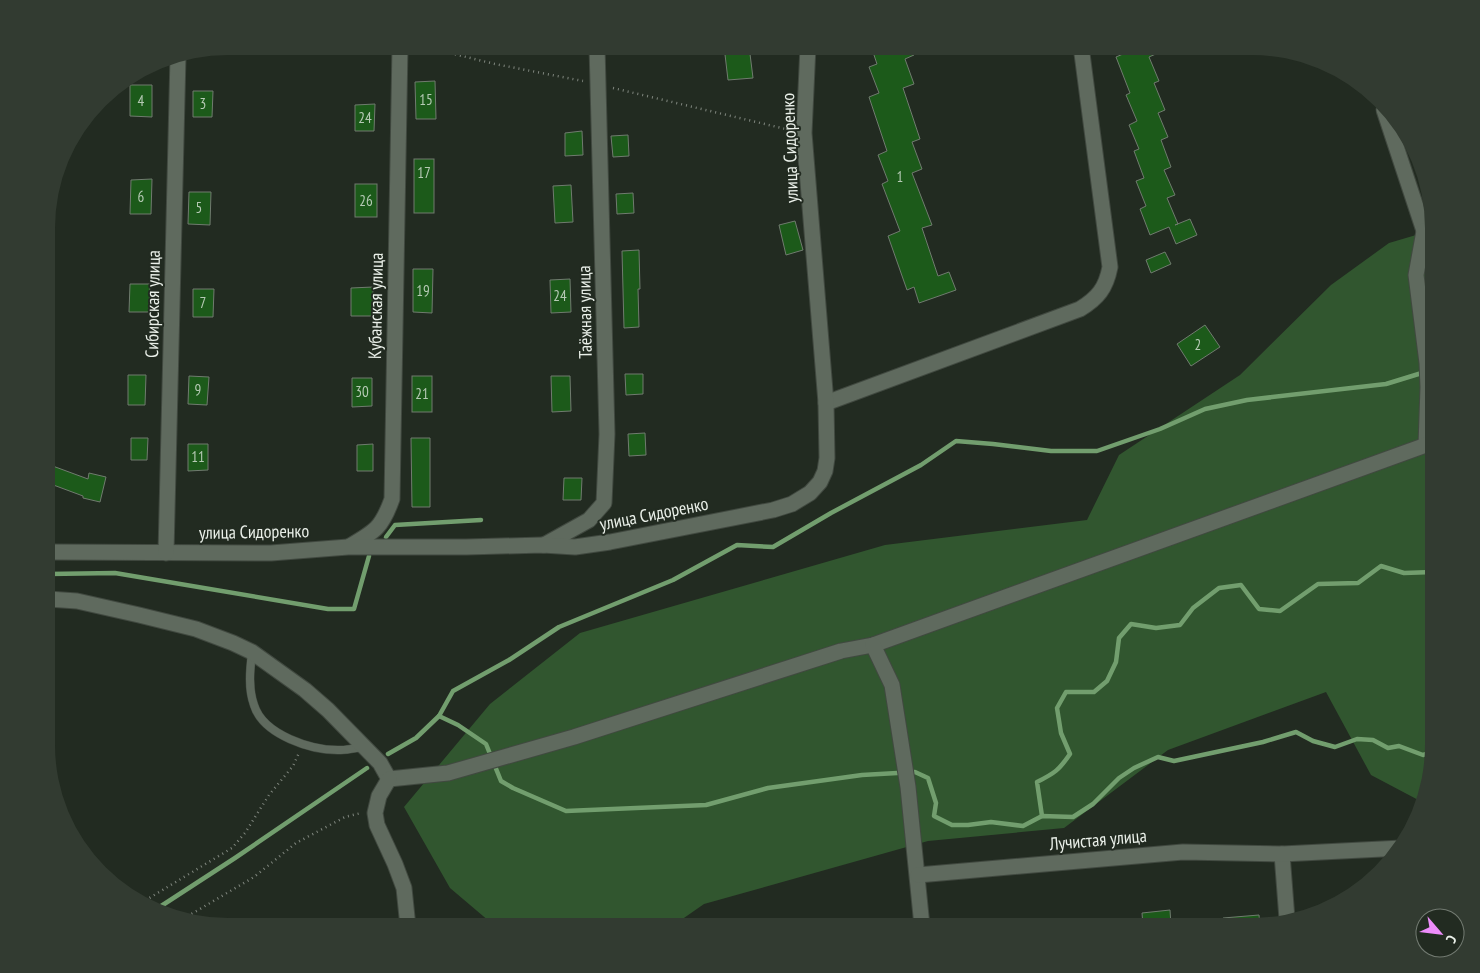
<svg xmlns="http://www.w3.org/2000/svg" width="1480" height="973" viewBox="0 0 1480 973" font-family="'PT Sans Narrow',sans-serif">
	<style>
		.green { fill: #31562f }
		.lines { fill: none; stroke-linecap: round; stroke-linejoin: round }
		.stream { stroke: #729e6e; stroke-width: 4.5 }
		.building { fill: #1c5a1a; stroke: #707b6f }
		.lane-casing { stroke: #414940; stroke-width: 9 }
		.street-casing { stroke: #414940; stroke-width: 17 }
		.path { stroke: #80877f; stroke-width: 2.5; stroke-dasharray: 1 4; stroke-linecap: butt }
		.lane { stroke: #5f6a5e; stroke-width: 8 }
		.street { stroke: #5f6a5e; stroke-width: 15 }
		.labels { text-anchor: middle; stroke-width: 4; stroke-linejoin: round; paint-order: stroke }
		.number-label { font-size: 15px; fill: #b6cab5 }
		.street-label { font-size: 18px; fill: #eaf0e9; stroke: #222b21 }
	</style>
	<rect width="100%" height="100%" fill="#222b21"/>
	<!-- green -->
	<polygon class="green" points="1433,230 1433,757 1424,803 1371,775 1326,692 1168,750 1064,828 928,841 704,904 671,927 496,927 450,888 404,807 490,704 580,633 885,545 1087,520 1119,455 1240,375 1331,285 1389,243"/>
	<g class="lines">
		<!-- stream -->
		<g class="stream">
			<polyline points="386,537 395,525 481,520"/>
			<polyline points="48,574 115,573 328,609 354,609 369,556"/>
			<polyline points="439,716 458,725 486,744 501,781 513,788 566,811 706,805 768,788 862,775 915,772 928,778 936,803 934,816 952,825 968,825 991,822 1023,826 1042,816 1073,817 1093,804 1119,778 1134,768 1158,757 1174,761 1263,742 1296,732 1313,741 1335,747 1357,739 1373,740 1388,748 1399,746 1423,755 1433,752"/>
			<polyline points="388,754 416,738 439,716 453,691 509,660 559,627 673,580 737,545 773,547 831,513 921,465 956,441 993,444 1051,451 1097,451 1160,429 1205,409 1247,400 1386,384 1425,372"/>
			<path d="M1042 816 1037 782C1055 773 1059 770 1070 754L1061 733 1057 708 1066 692H1094L1107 681 1116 662 1119 638 1131 624 1156 628 1180 625 1193 608 1219 588 1241 585 1259 609 1280 611 1318 584 1358 583 1381 566 1404 573 1433 572"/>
			<polyline points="155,910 235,858 367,768"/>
		</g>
	</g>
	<!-- building -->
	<g class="building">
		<polygon points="724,46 749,46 753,78 728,80"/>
		<polygon points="871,46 911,46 914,55 905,59 914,84 903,88 920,139 912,142 922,169 912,173 932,225 922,228 938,276 949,272 956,290 919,303 914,287 907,290 888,236 900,231 882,184 888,181 878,155 887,151 869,97 879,93 869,67 877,64"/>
		<polygon points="1120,46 1174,46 1149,57 1159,81 1154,83 1165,110 1158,113 1168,137 1161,140 1171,167 1164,170 1175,195 1167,198 1178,224 1175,225 1190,219 1197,235 1176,244 1169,227 1150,235 1140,209 1146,206 1136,181 1144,178 1134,151 1139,149 1129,125 1137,121 1126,95 1130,93 1116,57 1123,54"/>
		<polygon points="435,81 436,119 416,119 415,82"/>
		<polygon points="130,85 152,85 152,117 130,116"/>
		<polygon points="193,91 213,91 212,117 193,117"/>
		<polygon points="375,104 374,131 355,131 355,105"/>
		<polygon points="582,131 583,155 565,156 565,133"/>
		<polygon points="628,135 629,156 613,157 611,136"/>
		<rect x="414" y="159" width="20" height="54"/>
		<polygon points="152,179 151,214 130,214 131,180"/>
		<rect x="355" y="184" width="22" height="33"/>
		<polygon points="571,185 573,222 555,223 553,186"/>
		<polygon points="189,192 211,192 210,225 188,224"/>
		<polygon points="633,193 634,213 617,214 616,194"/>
		<polygon points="795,221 803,250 786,255 779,225"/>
		<polygon points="639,250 640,289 638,289 639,327 624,328 622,251"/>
		<polygon points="1165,252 1171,264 1151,273 1146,260"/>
		<polygon points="413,269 433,269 432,313 413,312"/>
		<polygon points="570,279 571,312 551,313 550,280"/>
		<polygon points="130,284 150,284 149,312 129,312"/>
		<polygon points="373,287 373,316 351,316 351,288"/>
		<polygon points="193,289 214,289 213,317 193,317"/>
		<polygon points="1205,325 1220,347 1191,366 1177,344"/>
		<polygon points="625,374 643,374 643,394 626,395"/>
		<polygon points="128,375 146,375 145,405 128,405"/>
		<polygon points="189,376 209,377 207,405 188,404"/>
		<rect x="412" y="376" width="20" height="36"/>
		<polygon points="551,376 570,376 571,411 552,412"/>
		<polygon points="352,378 372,378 372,406 352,407"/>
		<polygon points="645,433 646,455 629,456 628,434"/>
		<polygon points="131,438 148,438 147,460 131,460"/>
		<polygon points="411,438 430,438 430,507 412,507"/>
		<polygon points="188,444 208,444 208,470 188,471"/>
		<polygon points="373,444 373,471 357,471 357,445"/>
		<polygon points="50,465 88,479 89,473 106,477 100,502 83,498 83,496 48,483 48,472"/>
		<polygon points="564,478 582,478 581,500 563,500"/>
		<polygon points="1170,910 1171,926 1143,926 1142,913"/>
		<polygon points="1259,915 1260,926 1223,926 1223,918"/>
	</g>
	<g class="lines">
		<defs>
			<path id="lane" d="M252 652C250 670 248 688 254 705 263 735 312 751 341 750 348 750 356 748 363 747"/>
			<g id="street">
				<polyline points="1384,110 1424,231 1433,224"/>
				<polyline points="1424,231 1416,275 1427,363 1428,387 1426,445"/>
				<path d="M826 403 1080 309C1098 298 1106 288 1110 267L1081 46"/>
				<polyline points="544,545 589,520 604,503 607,434 597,46"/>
				<path d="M350 546C376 531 382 527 392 499L400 46"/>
				<polyline points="48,552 271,553 348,547 466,547 543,545 575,547 610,542 773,510 792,504 810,493 820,482 825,471 827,458 826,403 804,133 808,46"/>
				<polyline points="166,553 178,56"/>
				<polyline points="48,599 77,601 139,615 196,629 233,643 252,652 305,690 328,710 380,763 389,779 448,773 574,737 841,651 873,645 1426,445 1433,443"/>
				<polyline points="873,645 892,685 908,787 922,926"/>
				<polyline points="389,779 379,796 375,813 377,825 395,864 404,888 408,927"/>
				<polyline points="1282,854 1287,919"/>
				<polyline points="918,875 1183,852 1282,854 1402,848"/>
			</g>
		</defs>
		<!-- lane casing -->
		<use href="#lane" class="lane-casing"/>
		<!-- street casing -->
		<use href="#street" class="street-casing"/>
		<!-- path -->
		<g class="path">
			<polyline points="421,46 495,64 583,81"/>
			<polyline points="613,88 790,130"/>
			<polyline points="141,903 232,848 245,833 269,795 293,766 299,753"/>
			<polyline points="183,919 254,877 296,843 345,817 361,813"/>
		</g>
		<!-- lane -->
		<use href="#lane" class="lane"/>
		<!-- street -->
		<use href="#street" class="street"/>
	</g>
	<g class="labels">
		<!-- number labels -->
		<g class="number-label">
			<text x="426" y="105">15</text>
			<text x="141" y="106">4</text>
			<text x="203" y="109">3</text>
			<text x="365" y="123">24</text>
			<text x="424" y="178">17</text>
			<text x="900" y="182">1</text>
			<text x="141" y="202">6</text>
			<text x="366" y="206">26</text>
			<text x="199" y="213">5</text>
			<text x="423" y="296">19</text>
			<text x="560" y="301">24</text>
			<text x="203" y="308">7</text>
			<text x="1198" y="350">2</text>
			<text x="198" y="395">9</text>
			<text x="362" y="397">30</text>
			<text x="422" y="399">21</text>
			<text x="198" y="462">11</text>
		</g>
		<!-- street labels -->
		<g class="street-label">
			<text transform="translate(790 148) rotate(-92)" y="6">улица Сидоренко</text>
			<text transform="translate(153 304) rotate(-89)" y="6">Сибирская улица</text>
			<text transform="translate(376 306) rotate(-89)" y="6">Кубанская улица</text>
			<text transform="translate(585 312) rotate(-91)" y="6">Таёжная улица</text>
			<text transform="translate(654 514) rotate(-11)" y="6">улица Сидоренко</text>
			<text transform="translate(254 532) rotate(-1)" y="6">улица Сидоренко</text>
			<text transform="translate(1098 840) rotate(-5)" y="6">Лучистая улица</text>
		</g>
	</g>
	<!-- crop -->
	<path d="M0 0H1480V973H0ZM228 55H1252A173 173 0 0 1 1425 228V745A173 173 0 0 1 1252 918H228A173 173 0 0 1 55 745V228A173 173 0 0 1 228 55Z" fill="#323b31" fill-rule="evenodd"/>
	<!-- north arrow -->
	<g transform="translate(1440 933) rotate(118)"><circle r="24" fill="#222b21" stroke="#727a71"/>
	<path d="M0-4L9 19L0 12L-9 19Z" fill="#ed8cfa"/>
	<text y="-8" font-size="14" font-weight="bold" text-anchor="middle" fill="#eaf0e9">С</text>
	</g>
</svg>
